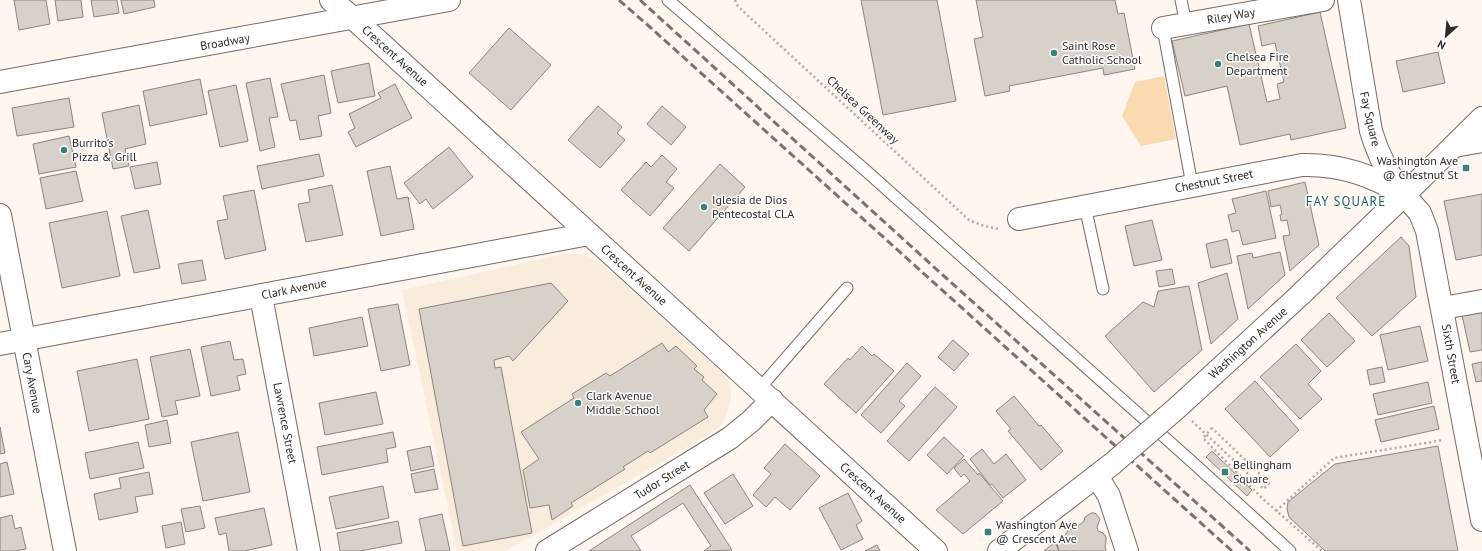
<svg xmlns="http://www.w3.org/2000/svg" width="1482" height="551" viewBox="0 0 1482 551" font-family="'PT Sans',sans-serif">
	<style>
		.built { fill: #f8ecdd }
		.green { fill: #fbd9b1 }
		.building { fill: #d8d1c9; stroke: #8b857d }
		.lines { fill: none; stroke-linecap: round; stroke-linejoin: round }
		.lane-casing { stroke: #736d65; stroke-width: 13 }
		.street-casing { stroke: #736d65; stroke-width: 24 }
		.secondary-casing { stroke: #736d65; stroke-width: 24 }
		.primary-casing { stroke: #736d65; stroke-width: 24 }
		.path { stroke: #b1aaa4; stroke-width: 2.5; stroke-dasharray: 2 3; stroke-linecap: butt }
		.lane { stroke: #fff; stroke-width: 11 }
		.street { stroke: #fff; stroke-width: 22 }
		.secondary { stroke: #fff; stroke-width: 22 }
		.primary { stroke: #fff; stroke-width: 22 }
		.rail { stroke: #797470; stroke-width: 3; stroke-dasharray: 8 4; stroke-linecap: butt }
		.secondary-bridge-casing { stroke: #736d65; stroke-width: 24; stroke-linecap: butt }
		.path-bridge { stroke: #b1aaa4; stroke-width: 2.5; stroke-dasharray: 2 3; stroke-linecap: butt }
		.secondary-bridge { stroke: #fff; stroke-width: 22 }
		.poi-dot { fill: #38817f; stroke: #fff; stroke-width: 1.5 }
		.labels { text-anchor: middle; stroke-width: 3; stroke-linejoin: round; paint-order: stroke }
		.street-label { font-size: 12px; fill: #2f2c29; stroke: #fff }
		.poi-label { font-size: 12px; fill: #2f2c29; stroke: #fff; text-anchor: start }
		.neighbourhood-label { font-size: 13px; letter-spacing: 1px; fill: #235d5c; stroke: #fff }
	</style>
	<rect width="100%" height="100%" fill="#fff7ef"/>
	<!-- built -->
	<polygon class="built" points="564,254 576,254 587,256 603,265 728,378 731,387 731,397 729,408 722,424 710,434 506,551 457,551 402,290"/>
	<!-- green -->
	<polygon class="green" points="1164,76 1176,139 1141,146 1122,116 1135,82"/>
	<!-- building -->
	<g class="building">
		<polygon points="14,0 46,0 50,24 19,30"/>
		<polygon points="55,0 81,0 83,17 58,21"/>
		<polygon points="91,0 117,0 119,13 94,17"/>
		<polygon points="121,0 154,0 155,7 124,14"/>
		<polygon points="861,0 937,0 956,101 883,115"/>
		<polygon points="976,0 1115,0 1118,14 1124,13 1135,69 1104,75 1103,68 1009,86 1010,91 985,96 974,39 983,37"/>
		<polygon points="1320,12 1346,128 1291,140 1290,134 1240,145 1227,86 1185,96 1172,41 1249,24 1267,102 1280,99 1277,84 1284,82 1275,43 1262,46 1258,26"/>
		<polygon points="509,28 551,65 511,110 469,73"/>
		<polygon points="1438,52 1445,83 1403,92 1396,61"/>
		<polygon points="369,63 375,96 338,103 331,71"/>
		<polygon points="324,75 331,113 318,116 322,136 300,140 296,120 290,121 281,84"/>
		<polygon points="270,78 278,117 269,118 275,147 260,151 246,83"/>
		<polygon points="200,79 207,114 150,126 143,91"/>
		<polygon points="395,84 412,118 356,147 348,132 355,128 349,114 381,98 378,93"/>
		<polygon points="236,85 248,141 220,147 208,91"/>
		<polygon points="69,98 74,127 17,136 12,108"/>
		<polygon points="139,105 146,144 125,149 129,166 113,169 102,113"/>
		<polygon points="598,106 622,127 617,133 625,140 600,168 568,140"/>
		<polygon points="662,106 686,127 671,145 647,124"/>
		<polygon points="69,136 76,167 39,174 33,144"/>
		<polygon points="449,147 473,177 433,209 426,199 420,204 404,183"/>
		<polygon points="319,154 324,176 262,189 257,166"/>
		<polygon points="662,155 677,169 666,182 674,188 650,216 621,190 646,162 651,167"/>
		<polygon points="157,162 161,184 135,189 130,167"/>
		<polygon points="720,164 745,187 689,251 663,228"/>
		<polygon points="390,166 397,199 408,197 414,229 381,236 367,171"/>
		<polygon points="76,171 83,201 46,209 40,178"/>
		<polygon points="1305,182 1319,245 1290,271 1283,236 1290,235 1287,220 1281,221 1280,215 1282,214 1280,205 1271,207 1268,191"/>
		<polygon points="332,185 343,235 306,242 298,204 310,202 308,190"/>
		<polygon points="254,190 266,250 225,259 217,221 228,219 223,196"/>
		<polygon points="1266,191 1276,238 1243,245 1239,230 1232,232 1228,215 1236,213 1232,199"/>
		<polygon points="1482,194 1482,255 1456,260 1444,201"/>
		<polygon points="148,210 160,268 134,273 121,216"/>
		<polygon points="107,211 120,276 62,288 49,223"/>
		<polygon points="1152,220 1162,260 1134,266 1125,226"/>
		<polygon points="1401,237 1409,246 1416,297 1372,336 1336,298"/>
		<polygon points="1227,239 1232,263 1211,268 1206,244"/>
		<polygon points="1280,252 1285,275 1248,309 1237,256 1252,253 1253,258"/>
		<polygon points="202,260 206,280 182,284 178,264"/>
		<polygon points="1172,269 1175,284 1159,287 1156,271"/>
		<polygon points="1227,273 1238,319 1211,344 1198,283"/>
		<polygon points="551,283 568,301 513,361 509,356 494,360 495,368 501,367 532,533 463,546 419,309"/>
		<polygon points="1189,286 1202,350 1154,392 1105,336 1143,302 1154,307 1158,291"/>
		<polygon points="398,304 410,365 381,371 368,309"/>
		<polygon points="1482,311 1482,350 1470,352 1462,315"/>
		<polygon points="1329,313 1355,341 1327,367 1301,340"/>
		<polygon points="362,317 368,346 314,356 309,328"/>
		<polygon points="1420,326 1428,361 1388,370 1380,335"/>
		<polygon points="953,340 969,354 954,371 938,357"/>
		<polygon points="230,341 234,360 243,359 246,374 237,376 240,390 211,396 201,347"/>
		<polygon points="662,343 668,352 676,346 697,366 694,369 704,377 702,380 717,394 704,410 708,417 650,453 648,451 623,467 625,469 571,503 573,506 552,520 549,505 530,508 523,470 539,459 521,432 574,398 572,394 606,373 610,376"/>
		<polygon points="1296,344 1321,371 1308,384 1322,399 1300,419 1260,377"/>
		<polygon points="862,346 872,356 874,354 894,371 856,413 824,384 848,358 850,360"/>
		<polygon points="190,349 200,396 175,401 178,414 162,417 150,357"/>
		<polygon points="137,359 149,419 89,431 77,371"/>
		<polygon points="1482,362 1482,381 1476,382 1472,364"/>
		<polygon points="907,363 921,376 899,401 905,406 881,433 861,415"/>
		<polygon points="1382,367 1385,382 1370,385 1367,370"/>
		<polygon points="1255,381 1299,430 1270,457 1225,409"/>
		<polygon points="1428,382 1432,403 1378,415 1373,394"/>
		<polygon points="935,387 957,407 909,461 887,441"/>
		<polygon points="376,392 383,424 325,435 319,403"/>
		<polygon points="1014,396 1039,426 1041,425 1063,451 1041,470 1008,431 1011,429 996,411"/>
		<polygon points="1434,406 1439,429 1381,442 1375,420"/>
		<polygon points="167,420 171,443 149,447 145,425"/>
		<polygon points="0,427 5,453 0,454"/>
		<polygon points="238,432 250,492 203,501 191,442"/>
		<polygon points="393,432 396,447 386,449 388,462 322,475 317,447"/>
		<polygon points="944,437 964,456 947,474 927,455"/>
		<polygon points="138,442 144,468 90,479 85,453"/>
		<polygon points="785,444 820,476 790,510 775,497 766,507 753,495 771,474 764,468"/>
		<polygon points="430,446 434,466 411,471 407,451"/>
		<polygon points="1438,446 1458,551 1325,551 1289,517 1287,509 1288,502 1335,464"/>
		<polygon points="982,449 994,464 1006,454 1026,480 1003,498 992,484 990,485 970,459"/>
		<polygon points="1212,451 1252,490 1247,496 1206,457"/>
		<polygon points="964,459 978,475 979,473 1003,501 963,534 936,510 970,481 964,474 961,477 954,468"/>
		<polygon points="7,462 14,494 0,497 0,464"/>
		<polygon points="434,469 438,489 415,493 411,474"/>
		<polygon points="149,472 153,494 135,497 138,512 99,520 94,494 121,488 119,478"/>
		<polygon points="733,474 753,506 725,524 704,493"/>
		<polygon points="690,485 732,550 704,551 711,546 683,503 631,536 641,551 589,551"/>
		<polygon points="383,486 389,518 336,529 329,497"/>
		<polygon points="848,493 862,521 856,525 863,539 841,550 819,508"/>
		<polygon points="200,506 205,528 186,532 181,509"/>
		<polygon points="264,508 272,545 244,551 229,551 226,533 219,535 215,518"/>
		<polygon points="1091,513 1095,513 1100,519 1097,527 1098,531 1103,533 1106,537 1106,542 1105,546 1106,551 1059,551 1057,544 1064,538 1068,530 1076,528 1084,521 1085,517"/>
		<polygon points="442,514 450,551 426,551 419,519"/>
		<polygon points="12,515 15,529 21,527 26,549 15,551 0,551 0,518"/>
		<polygon points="398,521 402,543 360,551 340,551 337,533"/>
		<polygon points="181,522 185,544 166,548 162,526"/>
		<polygon points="1055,542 1059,551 1044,551"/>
		<polygon points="877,545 880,551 865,551"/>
	</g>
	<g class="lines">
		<defs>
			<g id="lane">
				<polyline points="668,0 864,169 1190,460 1290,551"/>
				<polyline points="1181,0 1186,24"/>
				<polyline points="1163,28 1192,185"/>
				<polyline points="1085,206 1103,289"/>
				<polyline points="759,389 847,288"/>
			</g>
			<g id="street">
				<polyline points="1163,28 1323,0"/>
				<path d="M1019 219 1302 165C1338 164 1373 175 1404 195"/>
				<polyline points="261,296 309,551"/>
				<polyline points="1443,308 1482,301"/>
				<polyline points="0,344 589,234"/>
				<polyline points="1097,476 1109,496 1127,551"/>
				<polyline points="547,551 730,438 751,421 772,400"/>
			</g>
			<g id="secondary">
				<polyline points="331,0 353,18 936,551"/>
				<polyline points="1454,146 1482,141"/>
				<polyline points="0,215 65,551"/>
				<polyline points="1178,407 1299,296 1404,195 1420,213 1427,231 1482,520"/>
				<polyline points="999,551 1112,464"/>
			</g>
			<g id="primary">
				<path d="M1349 0 1371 131C1378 155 1388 175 1404 195L1482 118"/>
				<polyline points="0,82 449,0"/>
			</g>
		</defs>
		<!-- lane casing -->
		<use href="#lane" class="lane-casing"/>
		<!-- street casing -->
		<use href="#street" class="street-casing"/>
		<!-- secondary casing -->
		<use href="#secondary" class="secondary-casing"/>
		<!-- primary casing -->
		<use href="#primary" class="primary-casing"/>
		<!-- path -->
		<g class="path">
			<polyline points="735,0 737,5 745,13 969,220 984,226 999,229"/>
			<polyline points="1212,428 1203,438 1263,499 1322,551"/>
			<polyline points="1276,511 1334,458 1444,440"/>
		</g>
		<!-- lane -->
		<use href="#lane" class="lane"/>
		<!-- street -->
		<use href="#street" class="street"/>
		<!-- secondary -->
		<use href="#secondary" class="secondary"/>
		<!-- primary -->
		<use href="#primary" class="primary"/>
		<!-- rail -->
		<g class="rail">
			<polyline points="619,0 651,28 1232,551"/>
			<polyline points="640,0 935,268 1250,551"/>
		</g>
		<defs>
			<polyline id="secondary-bridge" points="1112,464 1178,407"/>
		</defs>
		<!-- secondary-bridge casing -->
		<use href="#secondary-bridge" class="secondary-bridge-casing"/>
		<!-- path-bridge -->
		<polyline class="path-bridge" points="1192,421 1264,489 1269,483 1212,428"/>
		<!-- secondary-bridge -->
		<use href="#secondary-bridge" class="secondary-bridge"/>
	</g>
	<!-- markers -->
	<g class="poi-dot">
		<circle cx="1054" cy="53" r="4"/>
		<circle cx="1218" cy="64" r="4"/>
		<circle cx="64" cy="150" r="4"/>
		<rect x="1462" y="164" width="8" height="8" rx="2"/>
		<circle cx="704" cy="207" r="4"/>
		<circle cx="578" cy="403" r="4"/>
		<rect x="1221" y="468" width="8" height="8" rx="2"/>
		<rect x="984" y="528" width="8" height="8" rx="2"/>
	</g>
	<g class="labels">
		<!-- street labels -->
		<g class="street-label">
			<text transform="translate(1231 16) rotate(-10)" y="4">Riley Way</text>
			<text transform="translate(225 42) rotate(-10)" y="4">Broadway</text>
			<text transform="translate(395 56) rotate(42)" y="4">Crescent Avenue</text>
			<text transform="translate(863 110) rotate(43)" y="4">Chelsea Greenway</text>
			<text transform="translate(1370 119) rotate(77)" y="4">Fay Square</text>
			<text transform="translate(1214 181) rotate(-11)" y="4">Chestnut Street</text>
			<text transform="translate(634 275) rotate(42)" y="4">Crescent Avenue</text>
			<text transform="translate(294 289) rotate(-11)" y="4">Clark Avenue</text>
			<text transform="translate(1248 343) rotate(-42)" y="4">Washington Avenue</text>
			<text transform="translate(1451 354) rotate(80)" y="4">Sixth Street</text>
			<text transform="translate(32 383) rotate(79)" y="4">Cary Avenue</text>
			<text transform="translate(285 423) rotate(79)" y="4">Lawrence Street</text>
			<text transform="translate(662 480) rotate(-32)" y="4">Tudor Street</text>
			<text transform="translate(873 493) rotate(42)" y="4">Crescent Avenue</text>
		</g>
		<!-- poi labels -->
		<g class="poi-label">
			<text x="1062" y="50">Saint Rose<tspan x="1062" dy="14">Catholic School</tspan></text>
			<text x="1226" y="61">Chelsea Fire<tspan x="1226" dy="14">Department</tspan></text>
			<text x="72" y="147">Burrito's<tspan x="72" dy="14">Pizza &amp; Grill</tspan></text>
			<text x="1458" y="165" text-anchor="end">Washington Ave<tspan x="1458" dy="14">@ Chestnut St</tspan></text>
			<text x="712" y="204">Iglesia de Dios<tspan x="712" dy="14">Pentecostal CLA</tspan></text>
			<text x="586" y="400">Clark Avenue<tspan x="586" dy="14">Middle School</tspan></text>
			<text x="1233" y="469">Bellingham<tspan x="1233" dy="14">Square</tspan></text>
			<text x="996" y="529">Washington Ave<tspan x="996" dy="14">@ Crescent Ave</tspan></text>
		</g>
		<!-- neighbourhood labels -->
		<g class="neighbourhood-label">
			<text x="1346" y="206">FAY SQUARE</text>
		</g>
	</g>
	<!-- north arrow -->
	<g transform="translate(1446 36) rotate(207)" stroke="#ffffff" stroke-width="3" paint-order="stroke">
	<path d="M0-3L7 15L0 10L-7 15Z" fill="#2f2c29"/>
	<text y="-6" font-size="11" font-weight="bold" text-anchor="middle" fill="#2f2c29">N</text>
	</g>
</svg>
